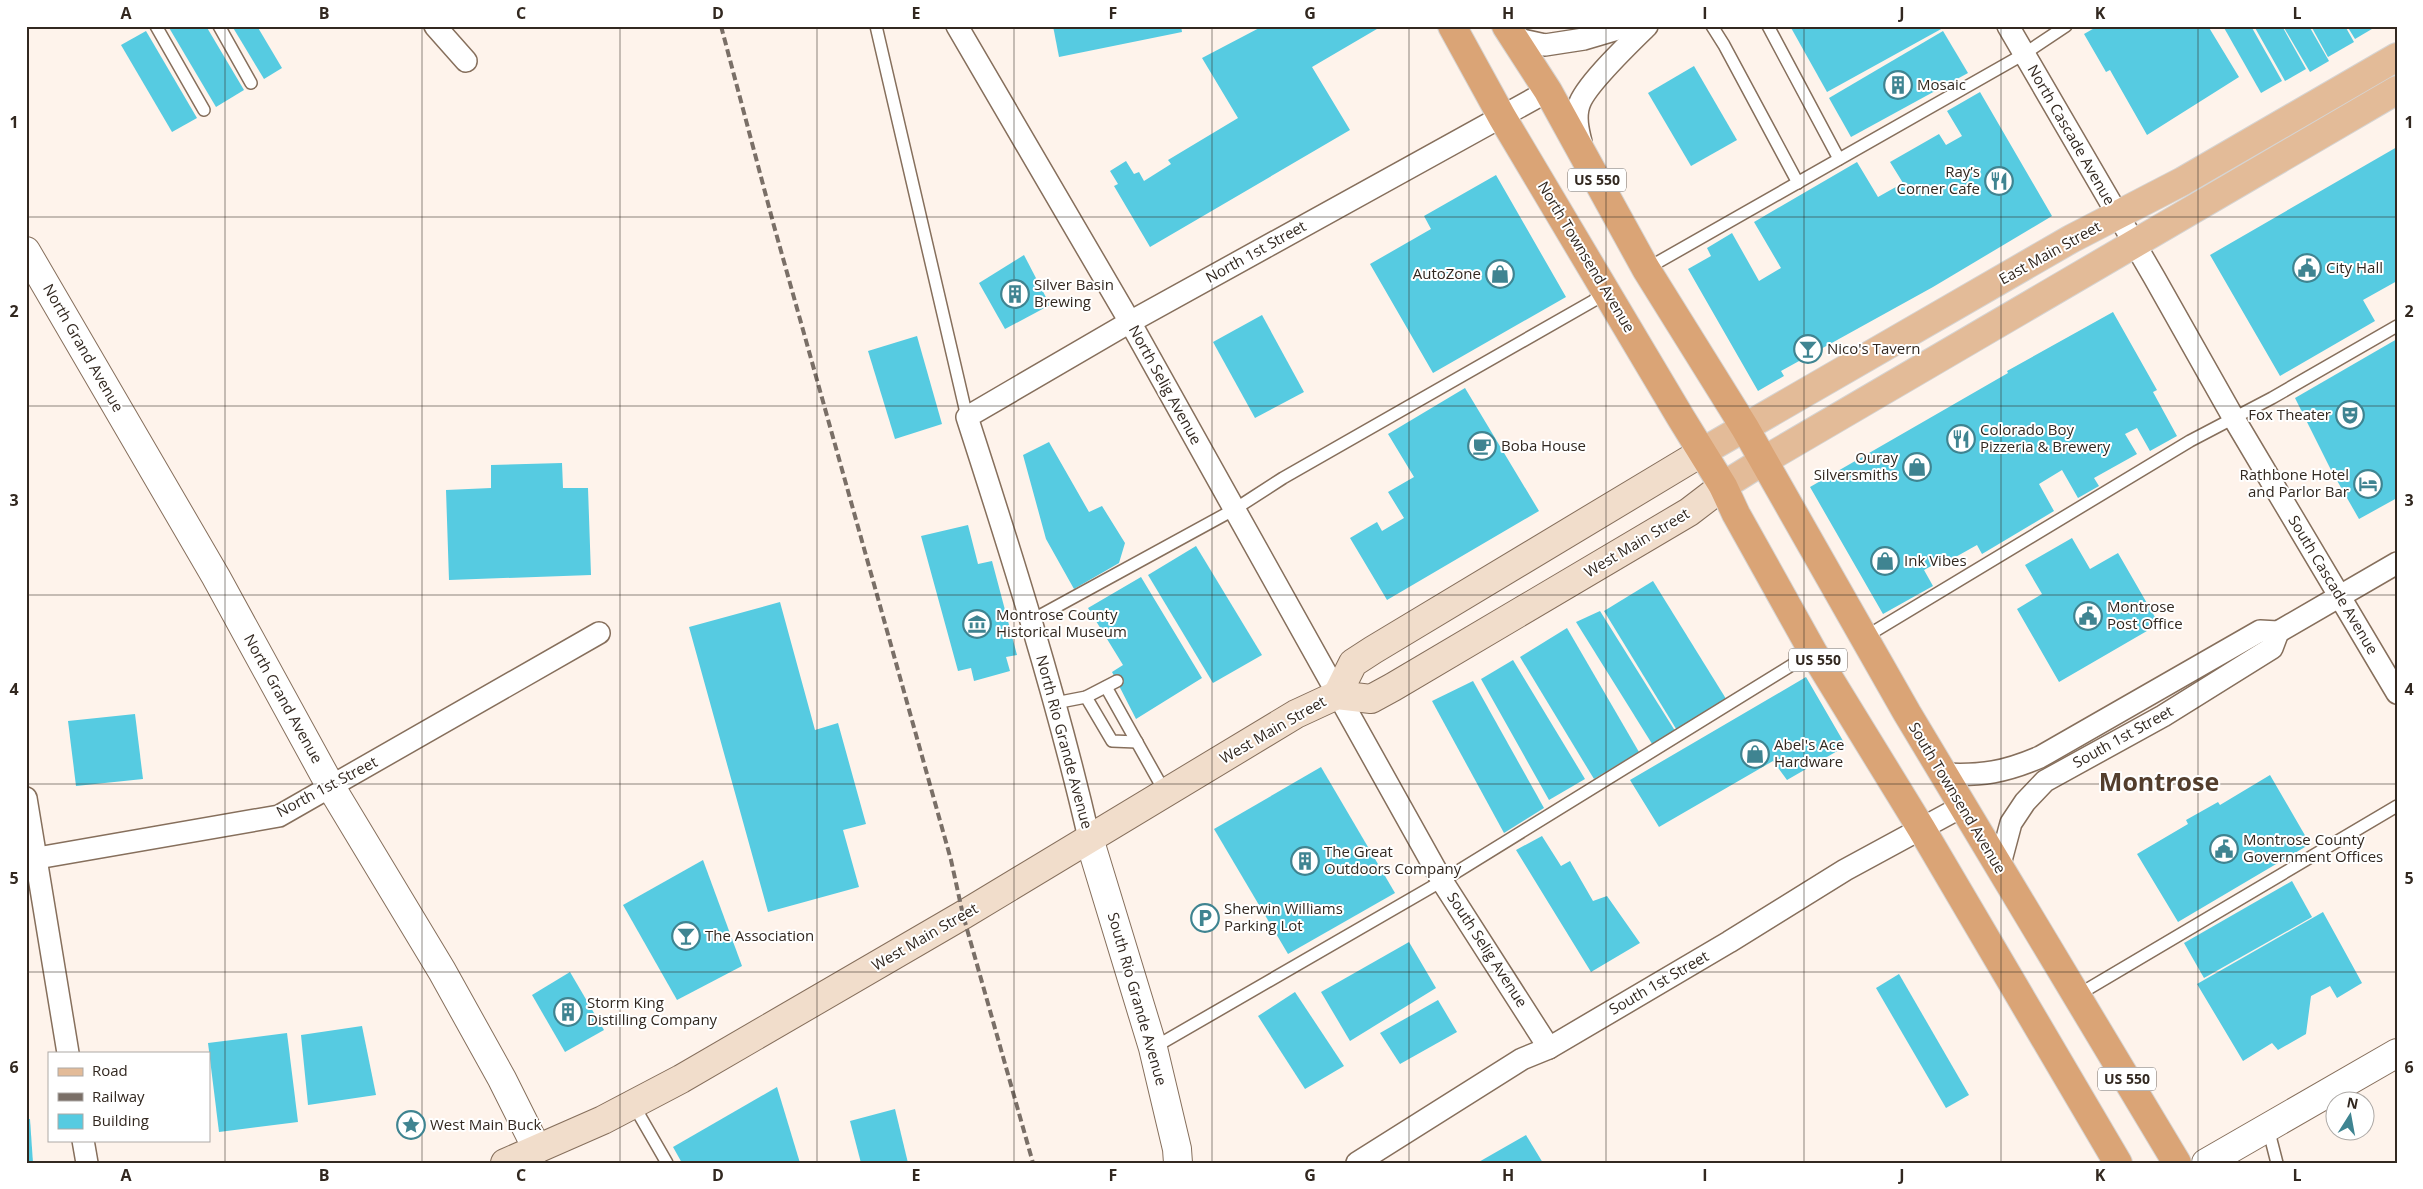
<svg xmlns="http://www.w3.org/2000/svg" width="2423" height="1189" viewBox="0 0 2423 1189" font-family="'Open Sans',sans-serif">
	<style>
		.building { fill: #56cbe1 }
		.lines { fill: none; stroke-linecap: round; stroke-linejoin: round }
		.service-casing { stroke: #866f5c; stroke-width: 14 }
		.minor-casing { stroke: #866f5c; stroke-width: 24 }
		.tertiary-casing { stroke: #866f5c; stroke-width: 30 }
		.secondary-casing { stroke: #866f5c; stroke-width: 30 }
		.primary-casing { stroke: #d6d4d2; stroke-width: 30 }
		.trunk-casing { stroke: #d6d4d2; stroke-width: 30 }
		.service { stroke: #fff; stroke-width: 11 }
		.minor { stroke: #fff; stroke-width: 21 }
		.tertiary { stroke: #fff; stroke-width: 28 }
		.secondary { stroke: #f1ddcb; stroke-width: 28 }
		.primary { stroke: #e3bb98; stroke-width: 28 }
		.trunk { stroke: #daa476; stroke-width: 28 }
		.rail { stroke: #7a6f67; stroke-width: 4; stroke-dasharray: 8 4; stroke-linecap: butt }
		.grid { fill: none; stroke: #322820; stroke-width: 1; stroke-opacity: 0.55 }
		.labels { text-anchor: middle; stroke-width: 4; stroke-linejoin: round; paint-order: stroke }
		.shield { fill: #fff; stroke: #706863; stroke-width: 1 }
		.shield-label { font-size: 14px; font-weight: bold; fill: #322820 }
		.poi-label { font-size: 15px; fill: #322820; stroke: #fff; text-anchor: start }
		.street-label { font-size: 15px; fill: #322820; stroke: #fff }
		.town-label { font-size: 25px; font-weight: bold; fill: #533e2d; stroke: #fff }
		.neatline { fill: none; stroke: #322820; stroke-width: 2 }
		.grid-label { font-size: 16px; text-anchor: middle; font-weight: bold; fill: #322820 }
	</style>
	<rect width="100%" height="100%" fill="#fef3eb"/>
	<!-- building -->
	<g class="building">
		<polygon points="168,26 206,26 244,90 216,107"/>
		<polygon points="232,26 257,26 282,68 264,79"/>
		<polygon points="1053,26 1181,26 1182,32 1059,57"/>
		<polygon points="1263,26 1382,26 1312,67 1350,130 1150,247 1114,186 1118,184 1110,171 1126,161 1134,174 1139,172 1144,181 1171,164 1168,160 1238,118 1202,58"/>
		<polygon points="1790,26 1941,26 1943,28 1827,92"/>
		<polygon points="2098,26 2208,26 2239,77 2147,135 2110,70 2106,72 2084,34"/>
		<polygon points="2223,26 2251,26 2282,81 2261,93"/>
		<polygon points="2254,26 2282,26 2306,69 2285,81"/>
		<polygon points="2283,26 2309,26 2329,61 2310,72"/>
		<polygon points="2311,26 2345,26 2354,42 2328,57"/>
		<polygon points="2347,26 2377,26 2355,39"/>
		<polygon points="146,31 197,118 172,132 121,45"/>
		<polygon points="1943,31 1968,73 1851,137 1829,98"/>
		<polygon points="1694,66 1737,140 1691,166 1648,93"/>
		<polygon points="1980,92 2052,216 1933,287 1781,371 1784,376 1758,391 1688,269 1711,256 1707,248 1732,233 1759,281 1781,268 1754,222 1857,162 1878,197 1903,183 1890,162 1939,134 1946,145 1962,136 1947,111"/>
		<polygon points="2397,147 2397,281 2363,300 2375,321 2280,376 2210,255"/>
		<polygon points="1496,175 1566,297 1433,373 1370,264 1431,229 1424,216"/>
		<polygon points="1024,255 1050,305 1005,329 979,283"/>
		<polygon points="2113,312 2157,390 2153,392 2177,436 2150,451 2137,428 2125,434 2137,454 2094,478 2099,486 2078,498 2062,470 2039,484 2054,511 1982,554 1977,545 1952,559 1949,556 1924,570 1933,586 1883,614 1810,487 2008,373 2007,371"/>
		<polygon points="1262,315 1304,392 1255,418 1213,342"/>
		<polygon points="917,336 942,424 895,439 868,351"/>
		<polygon points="2397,339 2397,498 2359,519 2331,470 2295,398"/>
		<polygon points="1465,388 1539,511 1387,600 1350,538 1377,522 1382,531 1404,518 1388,492 1414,477 1388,434"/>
		<polygon points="1049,442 1089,512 1102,506 1125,543 1119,563 1074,589 1046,539 1023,455"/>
		<polygon points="562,463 563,488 588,488 591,575 449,580 446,490 491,488 491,465"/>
		<polygon points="968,525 978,564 992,561 1017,655 1006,657 1010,671 974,681 971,668 958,671 921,536"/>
		<polygon points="2072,538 2090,569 2118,553 2159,624 2059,682 2017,609 2042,594 2025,565"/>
		<polygon points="1196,546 1262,655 1213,683 1148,575"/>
		<polygon points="1141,577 1202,678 1136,719 1112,672 1123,665 1088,608"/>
		<polygon points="1653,581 1728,702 1678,732 1604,611"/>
		<polygon points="780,602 815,730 838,723 866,824 843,830 859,887 768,912 689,627"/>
		<polygon points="1600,611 1677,734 1654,747 1576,622"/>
		<polygon points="1567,628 1639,752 1594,779 1520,657"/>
		<polygon points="1513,660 1585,779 1549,800 1481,679"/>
		<polygon points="1806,677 1846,746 1787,780 1773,761 1659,827 1630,780"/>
		<polygon points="1473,681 1544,808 1504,833 1432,701"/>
		<polygon points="135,714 143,779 76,786 68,721"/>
		<polygon points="1321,767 1395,893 1288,954 1214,829"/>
		<polygon points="2270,775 2310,844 2178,922 2137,854 2188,824 2186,820 2218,802 2220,805"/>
		<polygon points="1542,836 1561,866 1570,861 1593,901 1607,896 1640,943 1591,972 1516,850"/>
		<polygon points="703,860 742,966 677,1000 623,905"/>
		<polygon points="2292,881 2312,917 2204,978 2184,943"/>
		<polygon points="2323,912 2362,983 2337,998 2330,986 2311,996 2306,1034 2278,1050 2272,1043 2243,1061 2197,984"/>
		<polygon points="1409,942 1436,988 1350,1041 1321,992"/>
		<polygon points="570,972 604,1030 565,1052 532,995"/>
		<polygon points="1899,974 1969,1095 1946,1108 1876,988"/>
		<polygon points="1295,992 1344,1066 1305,1089 1258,1016"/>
		<polygon points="1438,1000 1457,1032 1400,1064 1380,1033"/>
		<polygon points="362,1026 376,1095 308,1105 301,1035"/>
		<polygon points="287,1033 298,1122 219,1132 208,1043"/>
		<polygon points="777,1087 800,1163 682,1163 673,1147"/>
		<polygon points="895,1109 908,1163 861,1163 850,1121"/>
		<polygon points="26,1119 30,1119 33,1163 26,1163"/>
		<polygon points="1526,1135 1543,1163 1477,1163"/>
	</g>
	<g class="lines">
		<defs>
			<g id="service">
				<polyline points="156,26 204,110"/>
				<polyline points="219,26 251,83"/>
				<polyline points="876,26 967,417"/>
				<polyline points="1712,26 1724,45 1798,183"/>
				<polyline points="1768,26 1839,159"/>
				<polyline points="1646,269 2024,54 2066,26"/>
				<polyline points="1032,620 1235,509 1283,478 1593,301 1605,291"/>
				<polyline points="1865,637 2190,441 2272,398 2397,326"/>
				<polyline points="1106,687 1166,794"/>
				<polyline points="1086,697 1112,741 1137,742"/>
				<polyline points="1055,703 1086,697 1117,681"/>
				<polyline points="2076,996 2397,806"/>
				<polyline points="1153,1048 1442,881 1813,652"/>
				<polyline points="633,1104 667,1163"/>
				<polyline points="2268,1128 2277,1163"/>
			</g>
			<g id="minor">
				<polyline points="435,26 466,61"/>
				<polyline points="957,26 1130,322 1442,881 1549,1048"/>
				<polyline points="2008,26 2154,277 2233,417 2397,693"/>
				<polyline points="1513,38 1545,45 1584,39 1628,26"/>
				<path d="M1581 142C1578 130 1575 117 1579 105 1585 85 1631 42 1647 26"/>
				<path d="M1944 774C1982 776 2005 772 2040 757L2260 631 2278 632 2397 563"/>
				<polyline points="26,798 68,1053"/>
				<path d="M1089 838C1056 695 1012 556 967 417L1130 322 1548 91"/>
				<polyline points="26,860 279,816 599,633"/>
				<polyline points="1999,868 2011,823 2025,802 2045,781 2163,716 2272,648 2278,632"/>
				<polyline points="83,1140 87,1163"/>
				<polyline points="1357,1163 1522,1059 1549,1048 1729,942 1845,870 1963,806"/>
			</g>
			<g id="tertiary">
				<polyline points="26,251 216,577 331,787 442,971 502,1079 537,1149"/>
				<polyline points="1089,838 1153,1048 1177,1149 1178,1163"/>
				<polyline points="2206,1163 2397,1053"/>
			</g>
			<g id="secondary">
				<polyline points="1337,695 1353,663 1373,650 1704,451"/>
				<polyline points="505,1163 603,1120 681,1079 963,915 1296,714 1337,695 1371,699 1393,687 1689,512 1723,486"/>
			</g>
			<g id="primary">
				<polyline points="1704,451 2071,239 2183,181 2397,57"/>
				<polyline points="1723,486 1763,461 2397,90"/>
			</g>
			<g id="trunk">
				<polyline points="1452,26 1502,117 1681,418 1723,486 1736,514 1813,652 1921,828 2118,1163"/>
				<polyline points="1506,26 1548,91 1646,269 1745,428 1907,713 2177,1163"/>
			</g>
		</defs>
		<!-- service casing -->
		<use href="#service" class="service-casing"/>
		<!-- minor casing -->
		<use href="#minor" class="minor-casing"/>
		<!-- tertiary casing -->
		<use href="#tertiary" class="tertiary-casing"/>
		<!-- secondary casing -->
		<use href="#secondary" class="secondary-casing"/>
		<!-- primary casing -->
		<use href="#primary" class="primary-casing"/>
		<!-- trunk casing -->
		<use href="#trunk" class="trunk-casing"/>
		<!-- service -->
		<use href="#service" class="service"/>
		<!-- minor -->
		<use href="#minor" class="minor"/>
		<!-- tertiary -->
		<use href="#tertiary" class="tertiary"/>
		<!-- secondary -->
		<use href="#secondary" class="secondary"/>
		<!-- primary -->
		<use href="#primary" class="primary"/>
		<!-- trunk -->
		<use href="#trunk" class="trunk"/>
		<!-- rail -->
		<polyline class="rail" points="721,26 774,226 951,860 963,915 1033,1163"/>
	</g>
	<!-- grid -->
	<path class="grid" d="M225 26V1163M422 26V1163M620 26V1163M817 26V1163M1014 26V1163M1212 26V1163M1409 26V1163M1606 26V1163M1804 26V1163M2001 26V1163M2198 26V1163M26 217H2397M26 406H2397M26 595H2397M26 784H2397M26 972H2397"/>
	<!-- icons -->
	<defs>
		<symbol id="building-ring" viewBox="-11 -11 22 22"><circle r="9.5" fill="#fff" stroke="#3f8491" stroke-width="1.5"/><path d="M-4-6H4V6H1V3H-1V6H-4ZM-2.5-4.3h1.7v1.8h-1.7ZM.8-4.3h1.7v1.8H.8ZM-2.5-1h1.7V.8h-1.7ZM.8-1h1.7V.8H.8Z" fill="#3f8491"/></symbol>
		<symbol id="restaurant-ring" viewBox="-11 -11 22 22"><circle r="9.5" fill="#fff" stroke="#3f8491" stroke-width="1.5"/><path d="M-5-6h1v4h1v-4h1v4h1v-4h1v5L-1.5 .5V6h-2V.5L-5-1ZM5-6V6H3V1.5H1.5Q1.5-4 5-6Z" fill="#3f8491"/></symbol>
		<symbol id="civic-ring" viewBox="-11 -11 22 22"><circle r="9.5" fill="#fff" stroke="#3f8491" stroke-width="1.5"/><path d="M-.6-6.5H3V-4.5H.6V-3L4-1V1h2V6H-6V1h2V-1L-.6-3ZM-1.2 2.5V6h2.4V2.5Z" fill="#3f8491"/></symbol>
		<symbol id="shop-ring" viewBox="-11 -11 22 22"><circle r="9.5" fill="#fff" stroke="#3f8491" stroke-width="1.5"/><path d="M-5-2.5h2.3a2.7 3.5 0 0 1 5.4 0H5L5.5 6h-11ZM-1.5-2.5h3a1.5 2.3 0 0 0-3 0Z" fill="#3f8491"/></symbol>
		<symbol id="bar-ring" viewBox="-11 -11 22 22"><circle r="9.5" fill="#fff" stroke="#3f8491" stroke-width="1.5"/><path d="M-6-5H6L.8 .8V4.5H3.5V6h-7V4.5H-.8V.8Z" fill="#3f8491"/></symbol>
		<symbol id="theatre-ring" viewBox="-11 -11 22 22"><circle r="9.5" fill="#fff" stroke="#3f8491" stroke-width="1.5"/><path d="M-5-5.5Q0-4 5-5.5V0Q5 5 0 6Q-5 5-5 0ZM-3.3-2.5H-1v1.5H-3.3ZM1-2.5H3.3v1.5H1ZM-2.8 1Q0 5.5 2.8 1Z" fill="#3f8491"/></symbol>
		<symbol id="cafe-ring" viewBox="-11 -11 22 22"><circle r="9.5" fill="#fff" stroke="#3f8491" stroke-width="1.5"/><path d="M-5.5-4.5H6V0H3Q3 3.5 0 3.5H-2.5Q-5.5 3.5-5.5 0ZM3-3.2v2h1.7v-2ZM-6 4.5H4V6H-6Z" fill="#3f8491"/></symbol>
		<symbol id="hotel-ring" viewBox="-11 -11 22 22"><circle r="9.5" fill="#fff" stroke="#3f8491" stroke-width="1.5"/><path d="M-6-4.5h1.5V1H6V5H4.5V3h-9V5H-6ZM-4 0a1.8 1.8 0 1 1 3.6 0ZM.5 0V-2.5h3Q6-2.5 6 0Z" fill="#3f8491"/></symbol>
		<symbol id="museum-ring" viewBox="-11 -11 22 22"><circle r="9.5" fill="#fff" stroke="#3f8491" stroke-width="1.5"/><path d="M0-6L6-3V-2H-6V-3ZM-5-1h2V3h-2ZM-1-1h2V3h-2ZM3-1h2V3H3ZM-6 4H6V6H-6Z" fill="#3f8491"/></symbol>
		<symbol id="parking-ring" viewBox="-11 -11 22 22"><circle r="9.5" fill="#fff" stroke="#3f8491" stroke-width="1.5"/><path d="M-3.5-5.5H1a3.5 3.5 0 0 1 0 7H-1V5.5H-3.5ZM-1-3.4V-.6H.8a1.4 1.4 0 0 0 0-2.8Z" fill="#3f8491"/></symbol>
		<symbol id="sight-ring" viewBox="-11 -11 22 22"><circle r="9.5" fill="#fff" stroke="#3f8491" stroke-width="1.5"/><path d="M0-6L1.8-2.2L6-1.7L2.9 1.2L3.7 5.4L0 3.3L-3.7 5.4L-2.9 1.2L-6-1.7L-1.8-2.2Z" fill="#3f8491"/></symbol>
	</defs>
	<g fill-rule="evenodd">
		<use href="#building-ring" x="1882" y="69" width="32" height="32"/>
		<use href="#restaurant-ring" x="1983" y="165" width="32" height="32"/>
		<use href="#civic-ring" x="2291" y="252" width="32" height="32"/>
		<use href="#shop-ring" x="1484" y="258" width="32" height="32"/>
		<use href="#building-ring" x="999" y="278" width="32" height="32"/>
		<use href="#bar-ring" x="1792" y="333" width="32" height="32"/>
		<use href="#theatre-ring" x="2334" y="399" width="32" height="32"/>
		<use href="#restaurant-ring" x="1945" y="423" width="32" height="32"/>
		<use href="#cafe-ring" x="1466" y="430" width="32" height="32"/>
		<use href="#shop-ring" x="1901" y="451" width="32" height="32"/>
		<use href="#hotel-ring" x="2352" y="468" width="32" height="32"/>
		<use href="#shop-ring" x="1869" y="545" width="32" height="32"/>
		<use href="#civic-ring" x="2072" y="600" width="32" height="32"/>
		<use href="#museum-ring" x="961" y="608" width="32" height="32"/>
		<use href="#shop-ring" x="1739" y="738" width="32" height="32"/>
		<use href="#civic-ring" x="2208" y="833" width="32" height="32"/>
		<use href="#building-ring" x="1289" y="845" width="32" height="32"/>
		<use href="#parking-ring" x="1189" y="902" width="32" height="32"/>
		<use href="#bar-ring" x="670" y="920" width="32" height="32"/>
		<use href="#building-ring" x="552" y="996" width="32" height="32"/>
		<use href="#sight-ring" x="395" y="1109" width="32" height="32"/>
	</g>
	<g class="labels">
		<!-- shield labels -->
		<g class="shield">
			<rect x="1568" y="168.5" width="58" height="23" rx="4"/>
			<rect x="1789" y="648.5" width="58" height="23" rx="4"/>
			<rect x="2098" y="1067.5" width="58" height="23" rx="4"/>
		</g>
		<g class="shield-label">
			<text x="1597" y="185">US 550</text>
			<text x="1818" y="665">US 550</text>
			<text x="2127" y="1084">US 550</text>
		</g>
		<!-- poi labels -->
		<g class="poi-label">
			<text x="1917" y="90">Mosaic</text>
			<text x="1980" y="177" text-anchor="end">Ray’s<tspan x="1980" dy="17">Corner Cafe</tspan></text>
			<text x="2326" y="273">City Hall</text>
			<text x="1481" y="279" text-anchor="end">AutoZone</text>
			<text x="1034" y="290">Silver Basin<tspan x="1034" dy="17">Brewing</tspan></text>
			<text x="1827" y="354">Nico's Tavern</text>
			<text x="2331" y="420" text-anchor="end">Fox Theater</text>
			<text x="1980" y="435">Colorado Boy<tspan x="1980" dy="17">Pizzeria &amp; Brewery</tspan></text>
			<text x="1501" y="451">Boba House</text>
			<text x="1898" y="463" text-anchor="end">Ouray<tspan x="1898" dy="17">Silversmiths</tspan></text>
			<text x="2349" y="480" text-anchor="end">Rathbone Hotel<tspan x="2349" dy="17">and Parlor Bar</tspan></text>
			<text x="1904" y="566">Ink Vibes</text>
			<text x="2107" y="612">Montrose<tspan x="2107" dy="17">Post Office</tspan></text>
			<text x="996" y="620">Montrose County<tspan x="996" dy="17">Historical Museum</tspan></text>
			<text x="1774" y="750">Abel's Ace<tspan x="1774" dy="17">Hardware</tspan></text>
			<text x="2243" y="845">Montrose County<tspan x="2243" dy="17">Government Offices</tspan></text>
			<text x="1324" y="857">The Great<tspan x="1324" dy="17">Outdoors Company</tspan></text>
			<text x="1224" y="914">Sherwin Williams<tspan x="1224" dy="17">Parking Lot</tspan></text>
			<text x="705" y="941">The Association</text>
			<text x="587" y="1008">Storm King<tspan x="587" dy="17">Distilling Company</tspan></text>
			<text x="430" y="1130">West Main Buck</text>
		</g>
		<!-- street labels -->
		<g class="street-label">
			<text transform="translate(2071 135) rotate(60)" y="5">North Cascade Avenue</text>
			<text transform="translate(1256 252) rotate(-29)" y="5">North 1st Street</text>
			<text transform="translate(2050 253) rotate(-29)" y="5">East Main Street</text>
			<text transform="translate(1586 257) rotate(59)" y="5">North Townsend Avenue</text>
			<text transform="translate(83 348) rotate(60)" y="5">North Grand Avenue</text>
			<text transform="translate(1165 385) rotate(61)" y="5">North Selig Avenue</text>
			<text transform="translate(1637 543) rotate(-31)" y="5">West Main Street</text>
			<text transform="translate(2333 585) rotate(59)" y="5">South Cascade Avenue</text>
			<text transform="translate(283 699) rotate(61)" y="5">North Grand Avenue</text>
			<text transform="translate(1273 730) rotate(-30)" y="5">West Main Street</text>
			<text transform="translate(2123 737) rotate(-29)" y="5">South 1st Street</text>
			<text transform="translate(1064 742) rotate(75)" y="5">North Rio Grande Avenue</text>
			<text transform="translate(327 787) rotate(-28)" y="5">North 1st Street</text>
			<text transform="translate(1957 798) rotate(59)" y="5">South Townsend Avenue</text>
			<text transform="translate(925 937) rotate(-30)" y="5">West Main Street</text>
			<text transform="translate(1487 950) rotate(57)" y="5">South Selig Avenue</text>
			<text transform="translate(1659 983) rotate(-30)" y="5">South 1st Street</text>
			<text transform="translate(1137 999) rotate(74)" y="5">South Rio Grande Avenue</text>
		</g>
		<!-- town labels -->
		<g class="town-label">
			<text x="2159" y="791">Montrose</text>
		</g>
	</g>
	<!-- border -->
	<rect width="2423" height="1189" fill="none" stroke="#ffffff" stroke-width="55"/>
	<!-- legend -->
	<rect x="48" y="1052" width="162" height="90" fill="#ffffff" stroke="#ada9a6"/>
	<rect x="58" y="1068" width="25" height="8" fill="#e3bb98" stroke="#ada9a6"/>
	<text x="92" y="1076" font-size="15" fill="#322820">Road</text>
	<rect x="58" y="1093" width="25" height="8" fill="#7a6f67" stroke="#ada9a6"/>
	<text x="92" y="1102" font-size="15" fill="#322820">Railway</text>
	<rect x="58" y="1114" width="25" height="15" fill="#56cbe1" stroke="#ada9a6"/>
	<text x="92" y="1126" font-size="15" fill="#322820">Building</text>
	<!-- north arrow -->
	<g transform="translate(2350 1116) rotate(11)"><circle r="24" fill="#ffffff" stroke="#ada9a6"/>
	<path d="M0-4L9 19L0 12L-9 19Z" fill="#3f8491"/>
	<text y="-8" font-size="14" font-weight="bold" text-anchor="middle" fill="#322820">N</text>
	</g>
	<rect x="28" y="28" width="2368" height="1134" class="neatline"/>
	<g class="grid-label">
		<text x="126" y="19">A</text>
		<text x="324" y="19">B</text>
		<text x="521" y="19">C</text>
		<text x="718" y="19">D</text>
		<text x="916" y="19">E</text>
		<text x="1113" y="19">F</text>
		<text x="1310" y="19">G</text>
		<text x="1508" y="19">H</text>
		<text x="1705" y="19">I</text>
		<text x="1902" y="19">J</text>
		<text x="2100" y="19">K</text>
		<text x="2297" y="19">L</text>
		<text x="14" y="128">1</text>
		<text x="2409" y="128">1</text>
		<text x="14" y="317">2</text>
		<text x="2409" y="317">2</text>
		<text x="14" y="506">3</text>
		<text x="2409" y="506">3</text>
		<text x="14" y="695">4</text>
		<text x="2409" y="695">4</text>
		<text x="14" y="884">5</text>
		<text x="2409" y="884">5</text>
		<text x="14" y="1073">6</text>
		<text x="2409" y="1073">6</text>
		<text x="126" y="1181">A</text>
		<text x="324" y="1181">B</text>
		<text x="521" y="1181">C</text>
		<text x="718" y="1181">D</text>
		<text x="916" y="1181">E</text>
		<text x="1113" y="1181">F</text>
		<text x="1310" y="1181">G</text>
		<text x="1508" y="1181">H</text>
		<text x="1705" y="1181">I</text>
		<text x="1902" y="1181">J</text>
		<text x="2100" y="1181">K</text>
		<text x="2297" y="1181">L</text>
	</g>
</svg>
